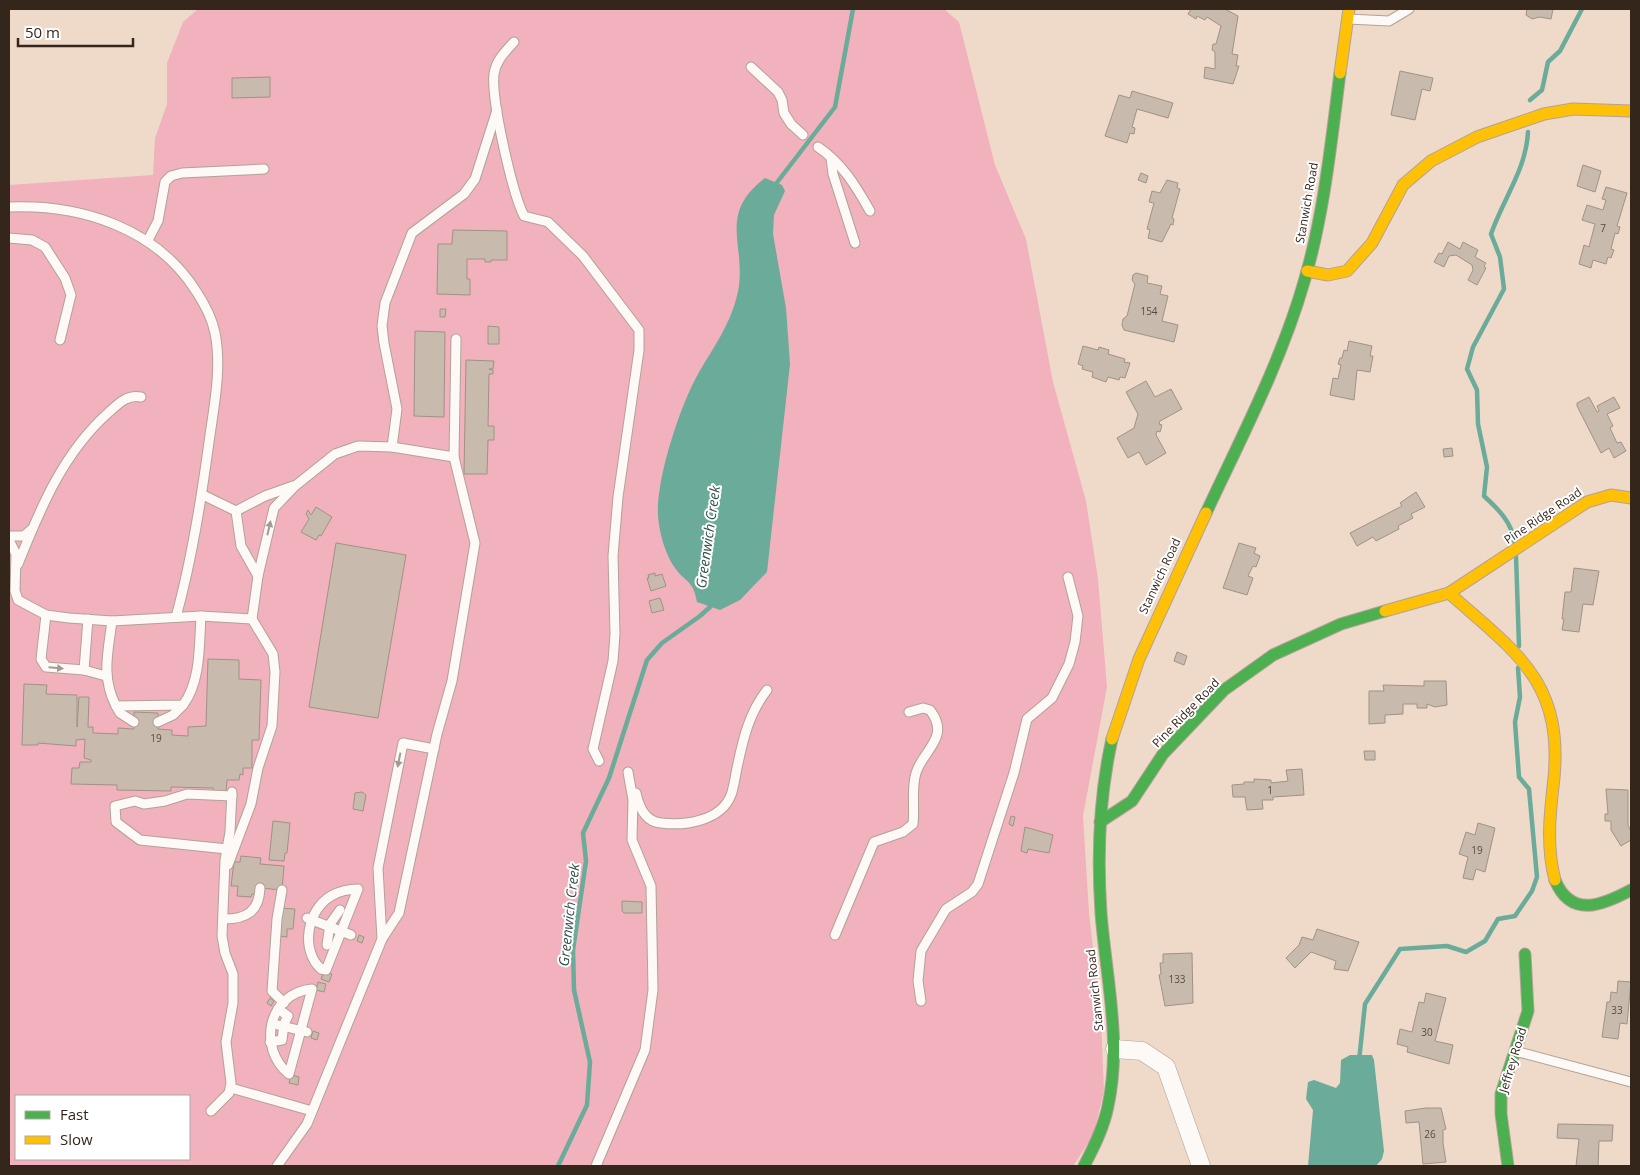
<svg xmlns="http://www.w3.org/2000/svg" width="1640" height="1175" viewBox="0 0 1640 1175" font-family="'Open Sans',sans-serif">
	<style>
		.green { fill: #f1b1bd; fill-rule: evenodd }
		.water { fill: #6bab99 }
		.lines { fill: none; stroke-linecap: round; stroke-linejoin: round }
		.stream { stroke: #6bab99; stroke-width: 4.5 }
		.building { fill: #c8baac; stroke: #a09285 }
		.lane-casing { stroke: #b2a296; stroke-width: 11 }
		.street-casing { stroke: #b2a296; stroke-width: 19 }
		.fast-casing { stroke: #b2a296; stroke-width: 13 }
		.slow-casing { stroke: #b2a296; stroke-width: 13 }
		.lane { stroke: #fdf9f7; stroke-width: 9 }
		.street { stroke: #fdf9f7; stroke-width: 18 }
		.fast { stroke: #4caf50; stroke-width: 11 }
		.slow { stroke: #ffc107; stroke-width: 11 }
		.oneway { fill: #a39a94 }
		.labels { text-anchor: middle; stroke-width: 4; stroke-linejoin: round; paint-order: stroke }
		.number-label { font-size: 10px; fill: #5a4b40 }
		.street-label { font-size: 12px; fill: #35261c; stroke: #fff }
		.water-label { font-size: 14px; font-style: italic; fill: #315049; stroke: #fff }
	</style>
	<rect width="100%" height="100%" fill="#efdaca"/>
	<!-- green -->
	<path class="green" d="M198 9H944L959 22 995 165 1026 239 1053 382 1086 501 1098 579 1107 687 1083 816 1089 913 1101 1018 1104 1091 1093 1136 1073 1166H9V185L153 175 155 138 167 104V63L183 22ZM16 1096H189V1159H16Z"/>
	<!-- water -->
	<g class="water">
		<path d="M765 178 782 185 785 191 774 215 773 234 786 308 790 364 767 572 740 600 720 610 697 602C693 580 687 584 675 568 665 554 659 532 658 515 656 479 680 406 698 374 713 348 730 325 737 296 749 247 715 216 765 178Z"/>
		<polygon points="1350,1055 1372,1055 1374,1060 1384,1151 1382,1159 1376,1166 1308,1166 1313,1110 1306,1099 1308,1082 1314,1080 1336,1088 1340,1083 1341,1060"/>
	</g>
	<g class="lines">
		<!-- stream -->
		<g class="stream">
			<polyline points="1530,100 1542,90 1548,62 1560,51 1582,9"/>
			<polyline points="775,185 835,107 853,9"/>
			<path d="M1514 541C1512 522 1497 508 1484 496L1487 467 1478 424 1477 390 1467 369 1473 347 1504 289 1500 257 1491 234C1503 199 1526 170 1528 132"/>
			<polyline points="1516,556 1519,646"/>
			<polyline points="1359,1061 1365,1004 1400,949 1447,946 1466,952 1485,941 1498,919 1515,916 1532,891 1537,877 1529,789 1519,777 1515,722 1520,697 1518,668"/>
			<polyline points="558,1166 587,1105 590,1062 574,990 573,950 586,861 583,833 609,778 647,660 662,643 700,616 710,607 710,602"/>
		</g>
	</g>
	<!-- building -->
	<g class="building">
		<polygon points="1191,9 1225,9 1238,16 1232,54 1238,55 1236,66 1239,66 1233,84 1204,78 1205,67 1215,69 1215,52 1212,50 1213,44 1216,44 1221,26 1207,17 1205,20 1197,16 1196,19 1188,14"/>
		<polygon points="1527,9 1553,9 1551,19 1539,17 1532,19 1526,15"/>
		<polygon points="1400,71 1433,78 1430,91 1422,89 1415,120 1391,115"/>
		<polygon points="270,77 270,97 232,98 232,78"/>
		<polygon points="1132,91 1173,103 1168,118 1137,109 1132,127 1135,128 1134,134 1130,133 1127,143 1105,136 1119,95 1130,98"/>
		<polygon points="1583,165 1601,171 1595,192 1577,186"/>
		<polygon points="1141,173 1148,176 1146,183 1138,180"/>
		<polygon points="1167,180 1178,183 1177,188 1180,189 1172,218 1174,219 1173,225 1171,224 1162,242 1148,238 1150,230 1147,229 1154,203 1149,202 1152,191 1160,193"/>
		<polygon points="1606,187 1627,193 1617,226 1620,227 1618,234 1615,233 1611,249 1614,250 1611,258 1608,257 1606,264 1593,260 1591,268 1579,264 1584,245 1589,247 1595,224 1582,220 1587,205 1603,210 1606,200 1602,199"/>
		<polygon points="453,230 507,231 507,260 491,260 491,262 485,262 485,259 467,259 467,279 470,279 470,295 437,294 438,244 452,244"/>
		<polygon points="1448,242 1460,249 1463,242 1478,250 1475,257 1486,263 1484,266 1486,268 1477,285 1468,280 1473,270 1472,265 1456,255 1449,256 1444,267 1434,262 1439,253 1442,254"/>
		<polygon points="1136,273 1148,276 1147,283 1162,286 1160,294 1168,296 1162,321 1178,325 1174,342 1124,330 1122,325 1123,319 1127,316 1135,284 1132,280 1133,275"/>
		<polygon points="440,309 446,309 445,317 440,317"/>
		<polygon points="488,326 499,327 499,344 488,344"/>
		<polygon points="415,331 445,332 444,417 414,416"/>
		<polygon points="1349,341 1372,346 1370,356 1373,356 1370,372 1357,370 1354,400 1330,395 1333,378 1338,379 1341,365 1338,364 1340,358 1342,358 1344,350 1347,351"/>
		<polygon points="1083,346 1098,350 1099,347 1109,350 1108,354 1125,359 1124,362 1130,363 1125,378 1120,377 1119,380 1108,377 1106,382 1092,377 1093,372 1082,369 1083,366 1078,364"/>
		<polygon points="466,360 494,361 493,369 489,369 493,370 493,374 489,374 488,426 494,426 494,440 488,440 487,474 464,474"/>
		<polygon points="1146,381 1155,397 1171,389 1182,409 1160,421 1159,424 1162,425 1160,432 1157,431 1156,435 1166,453 1146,465 1139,452 1128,458 1117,438 1134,428 1138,414 1126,392"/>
		<polygon points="1589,397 1597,412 1599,411 1597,406 1614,397 1620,408 1607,414 1613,426 1610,428 1617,443 1621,442 1626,451 1614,458 1609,448 1601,453 1577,406 1577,403"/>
		<polygon points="1452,448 1453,456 1444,457 1443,449"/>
		<polygon points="1416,492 1425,507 1411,514 1413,518 1398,526 1399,529 1376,541 1373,537 1357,546 1350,533 1402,506 1400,503"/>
		<polygon points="316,507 332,517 321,536 319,535 316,540 301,532 309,519 306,514 308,510 311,515"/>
		<polygon points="336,543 406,555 378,718 309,707"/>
		<polygon points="1239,543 1256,548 1254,553 1260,556 1256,567 1253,566 1248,576 1253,578 1247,595 1223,588"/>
		<polygon points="1574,568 1599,571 1593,605 1583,604 1579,632 1562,630 1564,619 1562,619 1565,592 1571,592"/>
		<polygon points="655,573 655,576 662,574 666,586 651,591 647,578 649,578 648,575"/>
		<polygon points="660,598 664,610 652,613 649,601"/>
		<polygon points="1177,652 1187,656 1184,665 1174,661"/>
		<polygon points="208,659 239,660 239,679 261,680 259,740 252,740 252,768 243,768 243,775 240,774 239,780 227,780 226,792 213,791 213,788 171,787 171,791 117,790 117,785 71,784 72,768 79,768 80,762 91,762 91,760 84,758 85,739 76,740 76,746 38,743 38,745 22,745 24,684 47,685 46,694 77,695 77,727 79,697 89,697 88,727 93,727 93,733 118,734 118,728 134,729 134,712 158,713 158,729 172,730 172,735 188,736 188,727 206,726"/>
		<polygon points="1424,681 1446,681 1447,705 1435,707 1427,704 1427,708 1417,708 1417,704 1403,704 1403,714 1385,715 1385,723 1369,724 1369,691 1384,691 1383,685 1424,686"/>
		<polygon points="1364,751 1375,751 1375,760 1365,760"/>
		<polygon points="1302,769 1304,795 1273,797 1273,800 1262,800 1263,809 1247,810 1245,797 1233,797 1232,785 1244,784 1244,782 1254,782 1254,779 1271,780 1271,783 1288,781 1286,770"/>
		<polygon points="1606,789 1628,790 1628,825 1631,831 1631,840 1621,846 1611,830 1611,821 1605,821 1605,814 1608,814"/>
		<polygon points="362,792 366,795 363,811 353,809 355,793"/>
		<polygon points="1011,816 1015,817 1013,826 1009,824"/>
		<polygon points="273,821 290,823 287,853 285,853 284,861 269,860"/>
		<polygon points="1478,823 1495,828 1485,872 1476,869 1473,880 1463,878 1468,857 1459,854 1466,832 1475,835"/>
		<polygon points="1025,827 1053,835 1049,853 1028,849 1027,853 1021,851"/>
		<polygon points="241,856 261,858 260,864 284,866 282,890 260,888 259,895 252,894 251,897 237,896 238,886 231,886 234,862 240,862"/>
		<polygon points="622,901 642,902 642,913 624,913 622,911"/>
		<polygon points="280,908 295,909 293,929 287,929 287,937 279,936"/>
		<polygon points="1317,929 1359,942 1348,971 1334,969 1336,961 1311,952 1295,968 1286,958 1299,945 1302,937 1313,940"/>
		<polygon points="359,935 364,937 362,943 357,941"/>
		<polygon points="1192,953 1193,1003 1165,1006 1159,975 1161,974 1160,963 1163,963 1163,954"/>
		<polygon points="324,971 332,974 329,982 321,979"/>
		<polygon points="1618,981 1631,982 1627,1024 1620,1023 1618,1039 1602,1037 1607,1002 1610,1002 1611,992 1617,993"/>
		<polygon points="318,982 326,984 324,992 316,990"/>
		<polygon points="1426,993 1446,998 1435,1041 1453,1045 1449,1064 1407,1052 1408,1047 1397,1044 1400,1029 1412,1032 1419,1002 1424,1003"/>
		<polygon points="270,998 274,1001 271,1006 267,1003"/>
		<polygon points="313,1031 319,1033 317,1040 311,1038"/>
		<polygon points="291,1075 299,1077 298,1085 289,1083"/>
		<polygon points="1426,1108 1441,1108 1446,1129 1443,1130 1443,1143 1446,1162 1423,1164 1419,1122 1406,1123 1405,1111"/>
		<polygon points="1558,1124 1613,1125 1612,1141 1599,1141 1598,1166 1576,1166 1579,1139 1557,1138"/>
	</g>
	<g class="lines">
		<defs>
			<g id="lane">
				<polyline points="1348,19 1389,21 1409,9"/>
				<path d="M514 42C505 52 496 60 494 74 491 99 512 192 524 216L548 222 583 256 639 330V350L618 497 613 556 615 634 613 661 593 749 599 761"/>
				<polyline points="751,67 778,92 782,100 784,113 791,124 803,135"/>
				<path d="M818 147C842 163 856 186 870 211"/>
				<polyline points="831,158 833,174 855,243"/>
				<path d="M9 207C81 204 156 228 196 291 204 303 212 318 215 333 222 368 214 406 209 442 201 501 192 559 176 617"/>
				<polyline points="9,238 32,240 45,247 65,278 71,295 60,340"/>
				<polyline points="148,240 158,221 165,182 171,176 182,173 264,169"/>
				<polyline points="392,447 397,409 384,343 382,326 385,303 412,233 464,194 475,179 497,110"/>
				<polyline points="203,495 236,511"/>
				<polyline points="236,511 241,546 258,576"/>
				<polyline points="236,511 265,496 293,486"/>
				<polyline points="9,536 24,536 32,529"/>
				<polyline points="9,540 16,554 15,591 18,600 46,615 69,618 112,621 201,616 252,619 258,576 274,508 295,486 335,454 358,446 392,447 454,457"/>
				<path d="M18 564C40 509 63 453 108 413 118 404 127 394 141 397"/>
				<polyline points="46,615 41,659 46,667 84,670 106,676"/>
				<path d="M112 621C108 652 101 677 116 706L183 705C201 681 199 646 201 616"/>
				<polyline points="84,670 88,619"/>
				<polyline points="116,706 120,713 134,722"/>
				<polyline points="158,722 173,715 183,705"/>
				<path d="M636 793C639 807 645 822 661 823 685 826 721 821 731 795 734 787 735 777 737 768 743 739 749 713 767 690"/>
				<polyline points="227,849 140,840 116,822 115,806 135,801 144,804 165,801 187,794 232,796"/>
				<polyline points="228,865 251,804 258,768 272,726 275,672 273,654 252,619"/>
				<path d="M358 889 326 970 321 969C300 950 307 910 331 896 338 892 349 889 358 889Z"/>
				<polyline points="282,890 277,919 272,991 284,1003"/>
				<polyline points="307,918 351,935"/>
				<path d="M224 919C246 919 259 912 260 888"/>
				<path d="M835 935 874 842 903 832 913 824C915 808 911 789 916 773 923 750 951 737 930 710L923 708 909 712"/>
				<polyline points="382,939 378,868 403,743 434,749"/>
				<polyline points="327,945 330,924 340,910"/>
				<path d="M312 989 289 1074C257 1048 268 993 312 989Z"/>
				<polyline points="921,1001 918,981 921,951 946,909 972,892 978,884 1014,773 1027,719 1052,698 1069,664 1075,642 1078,616 1068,577"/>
				<polyline points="278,1025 307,1032"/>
				<polyline points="270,1042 282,1040 284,1024 288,1016 278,1009"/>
				<polyline points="1515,1051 1631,1082"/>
				<polyline points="231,1088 312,1111"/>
				<polyline points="211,1111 229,1093 231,1083 226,1042 233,1003 233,974 225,953 222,936 225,860 230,832 232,792"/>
				<polyline points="277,1166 307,1124 382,939 399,913 437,734 452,681 475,543 454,457 456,339"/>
				<polyline points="596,1166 645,1050 653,990 651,886 632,840 633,800 628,772"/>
			</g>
			<polyline id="street" points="1115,1049 1142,1051 1166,1067 1201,1166"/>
			<g id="fast">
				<path d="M1206 513C1241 438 1281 362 1304 282 1324 215 1331 143 1340 73"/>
				<polyline points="1100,822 1132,801 1163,754 1224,690 1273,655 1341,624 1385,611"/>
				<path d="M1555 880C1571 919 1603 905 1631 890"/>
				<path d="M1084 1166C1094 1147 1104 1127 1108 1106 1122 1042 1106 977 1101 913 1097 854 1099 797 1112 739"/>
				<polyline points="1508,1166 1501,1114 1501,1094 1528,1011 1525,954"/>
			</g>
			<g id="slow">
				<polyline points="1340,73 1349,9"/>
				<polyline points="1307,271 1328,275 1347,271 1372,243 1403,185 1431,161 1477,137 1544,114 1573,109 1631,111"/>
				<path d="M1449 593C1515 652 1563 680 1554 778 1550 812 1546 846 1555 880"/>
				<polyline points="1385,611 1449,593 1587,502 1611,495 1631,498"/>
				<polyline points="1112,739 1139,659 1206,513"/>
			</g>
		</defs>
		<!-- lane casing -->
		<use href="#lane" class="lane-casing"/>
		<!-- street casing -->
		<use href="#street" class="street-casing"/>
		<!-- fast casing -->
		<use href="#fast" class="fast-casing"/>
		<!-- slow casing -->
		<use href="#slow" class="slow-casing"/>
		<!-- lane -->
		<use href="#lane" class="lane"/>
		<!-- street -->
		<use href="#street" class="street"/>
		<!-- fast -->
		<use href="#fast" class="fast"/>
		<!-- slow -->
		<use href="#slow" class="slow"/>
	</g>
	<!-- one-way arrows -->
	<defs><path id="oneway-solid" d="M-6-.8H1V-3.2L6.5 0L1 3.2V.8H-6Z" transform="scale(1.25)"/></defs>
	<g class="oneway">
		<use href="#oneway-solid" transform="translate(269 528) rotate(-77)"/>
		<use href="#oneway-solid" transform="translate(56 668) rotate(5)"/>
		<use href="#oneway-solid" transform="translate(399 760) rotate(101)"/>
	</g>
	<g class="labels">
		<!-- number labels -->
		<g class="number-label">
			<text x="1603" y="232">7</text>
			<text x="1149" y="315">154</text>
			<text x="156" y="742">19</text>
			<text x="1270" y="794">1</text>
			<text x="1477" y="854">19</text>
			<text x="1177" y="983">133</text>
			<text x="1617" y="1014">33</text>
			<text x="1427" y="1036">30</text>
			<text x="1430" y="1138">26</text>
		</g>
		<!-- street labels -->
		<g class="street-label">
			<text transform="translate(1307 203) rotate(-80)" y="4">Stanwich Road</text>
			<text transform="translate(1543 516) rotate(-34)" y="4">Pine Ridge Road</text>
			<text transform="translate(1160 576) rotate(-65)" y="4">Stanwich Road</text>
			<text transform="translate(1186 713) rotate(-46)" y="4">Pine Ridge Road</text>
			<text transform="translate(1095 990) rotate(-96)" y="4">Stanwich Road</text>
			<text transform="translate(1513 1060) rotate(-73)" y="4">Jeffrey Road</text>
		</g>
		<!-- water labels -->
		<g class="water-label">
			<text transform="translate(708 537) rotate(-82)" y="5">Greenwich Creek</text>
			<text transform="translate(569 915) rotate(-84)" y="5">Greenwich Creek</text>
		</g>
	</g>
	<!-- border -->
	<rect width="1640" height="1175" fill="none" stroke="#35261c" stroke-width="20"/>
	<!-- legend -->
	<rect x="15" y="1095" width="175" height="65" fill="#ffffff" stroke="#aea8a4"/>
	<rect x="25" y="1111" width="25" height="8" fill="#4caf50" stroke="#aea8a4"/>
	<text x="60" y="1120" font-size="15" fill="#35261c">Fast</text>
	<rect x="25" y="1136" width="25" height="8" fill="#ffc107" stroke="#aea8a4"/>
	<text x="60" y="1145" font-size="15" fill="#35261c">Slow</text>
	<!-- scale -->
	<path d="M18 38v8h115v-8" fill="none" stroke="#35261c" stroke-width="2.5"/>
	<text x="25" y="38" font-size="15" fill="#35261c" stroke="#ffffff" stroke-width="4" paint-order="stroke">50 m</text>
</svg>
